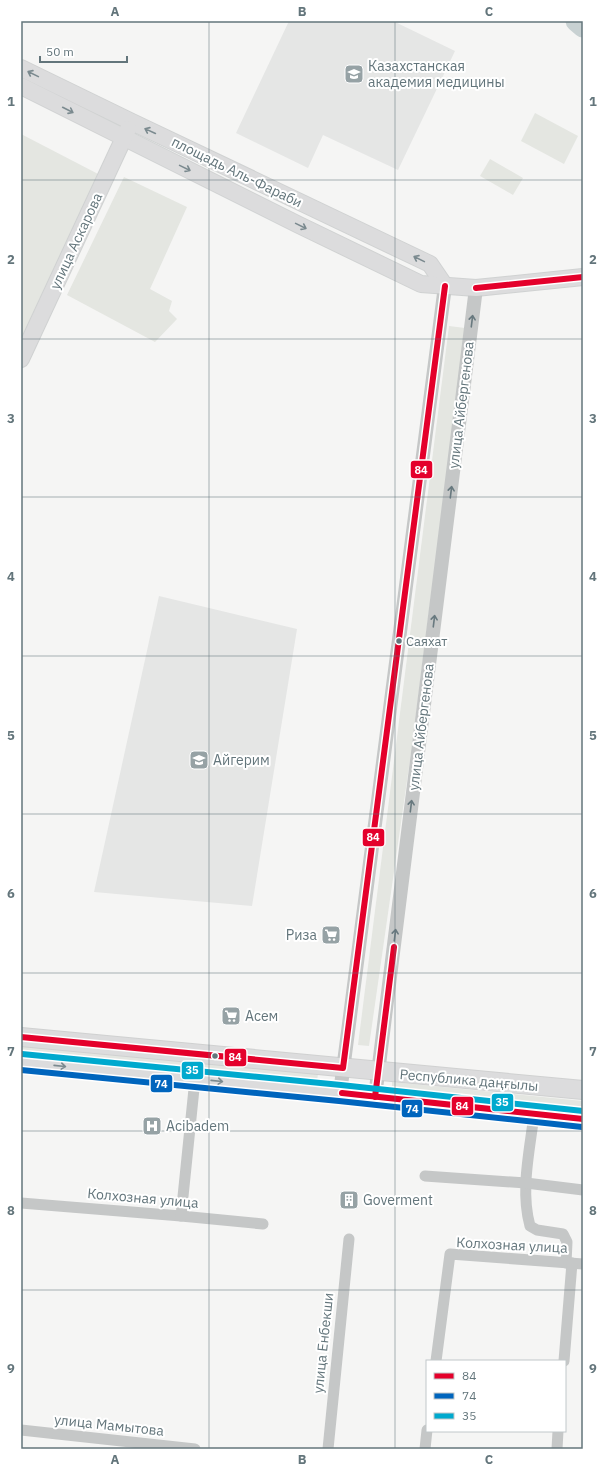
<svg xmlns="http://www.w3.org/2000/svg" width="604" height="1470" viewBox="0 0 604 1470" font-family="'IBM Plex Sans',sans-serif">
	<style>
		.built { fill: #e5e6e5 }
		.green { fill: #e4e6e1 }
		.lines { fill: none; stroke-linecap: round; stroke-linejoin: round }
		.river { stroke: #c8d1d2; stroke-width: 21 }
		.secondary-casing { stroke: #d0d2d2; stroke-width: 18 }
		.primary-casing { stroke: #d0d1d1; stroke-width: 20 }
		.minor { stroke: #c5c7c7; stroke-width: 11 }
		.tertiary { stroke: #c5c7c7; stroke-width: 14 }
		.secondary { stroke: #dcdcdd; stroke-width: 16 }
		.primary { stroke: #dcdcdd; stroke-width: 18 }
		.bus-1-casing { stroke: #fff; stroke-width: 9 }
		.bus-2-casing { stroke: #fff; stroke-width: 9 }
		.bus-3-casing { stroke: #fff; stroke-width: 9 }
		.bus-1 { stroke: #e4002b; stroke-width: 6 }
		.bus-2 { stroke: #0065bd; stroke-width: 6 }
		.bus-3 { stroke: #00a9ce; stroke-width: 6 }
		.oneway { stroke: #7b8a8f }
		.oneway2 { stroke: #68797f }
		.grid { fill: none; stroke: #63757b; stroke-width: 1; stroke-opacity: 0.55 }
		.bus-dot { fill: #63757b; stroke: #fff; stroke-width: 1.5 }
		.labels { text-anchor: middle; stroke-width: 4; stroke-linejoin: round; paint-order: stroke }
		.bus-label { font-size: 13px; fill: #63757b; stroke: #fff; text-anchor: start }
		.poi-label { font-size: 14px; fill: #63757b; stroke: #fff; text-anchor: start }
		.street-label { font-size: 14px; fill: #63757b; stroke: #fff }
		.line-badge { stroke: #fff; stroke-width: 1.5 }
		.badge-label { font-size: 11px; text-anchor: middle; font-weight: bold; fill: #fff }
		.neatline { fill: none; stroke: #63757b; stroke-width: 1.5 }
		.grid-label { font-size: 13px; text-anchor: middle; font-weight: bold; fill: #63757b }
	</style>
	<rect width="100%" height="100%" fill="#f5f5f4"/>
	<!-- built -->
	<g class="built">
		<polygon points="289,21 393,21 455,51 398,170 323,135 308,168 236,133"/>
		<polygon points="159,596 297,629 252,906 94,892"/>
	</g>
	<!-- green -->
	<g class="green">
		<polygon points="535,113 578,136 564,164 521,141"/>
		<polygon points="21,134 102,176 21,343"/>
		<polygon points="490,159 523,178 513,195 480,176"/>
		<polygon points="124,177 187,207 150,289 172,301 169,311 177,319 155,342 67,295"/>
		<polygon points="449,326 465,328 411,753 369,1046 358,1045"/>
		<polygon points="21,1046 318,1074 317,1081 21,1053"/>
		<polygon points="392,1082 583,1101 583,1109 392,1089"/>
	</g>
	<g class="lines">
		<!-- river -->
		<polyline class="river" points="576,21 583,27"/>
		<defs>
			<g id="secondary">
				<polyline points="21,68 132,122 430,264 445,286"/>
				<polyline points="21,86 299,225 421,284 476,288 583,277"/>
				<polyline points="21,359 128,129"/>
			</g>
			<g id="primary">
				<polyline points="21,1037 583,1090"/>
				<polyline points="21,1062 340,1093 583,1119"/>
			</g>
		</defs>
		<!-- secondary casing -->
		<use href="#secondary" class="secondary-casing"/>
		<!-- primary casing -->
		<use href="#primary" class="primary-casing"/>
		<!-- minor -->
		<g class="minor">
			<path d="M534 1114C530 1150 520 1190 530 1226L537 1230 563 1234 567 1242 566 1263"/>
			<polyline points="425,1176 526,1183 583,1190"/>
			<polyline points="21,1203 181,1216 263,1224"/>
			<polyline points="181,1216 195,1079"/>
			<polyline points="436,1361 450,1254 583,1264"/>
			<polyline points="564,1361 572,1263"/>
			<polyline points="21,1430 195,1449"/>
			<polyline points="328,1449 349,1239"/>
			<polyline points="425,1449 427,1430"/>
			<polyline points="557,1449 558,1431"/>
		</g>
		<!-- tertiary -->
		<g class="tertiary">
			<polyline points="340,1093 445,286"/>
			<polyline points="375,1097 476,288"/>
		</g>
		<!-- secondary -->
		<use href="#secondary" class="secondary"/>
		<!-- primary -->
		<use href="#primary" class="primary"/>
		<defs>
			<g id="bus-1">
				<polyline points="476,288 583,277"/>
				<polyline points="21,1037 343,1068 445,286"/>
				<polyline points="342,1093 583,1119"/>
				<polyline points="375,1097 394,947"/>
			</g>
			<polyline id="bus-2" points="21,1070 339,1101 582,1127"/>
			<polyline id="bus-3" points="22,1054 341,1085 583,1111"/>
		</defs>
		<!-- bus-1 casing -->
		<use href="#bus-1" class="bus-1-casing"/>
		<!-- bus-2 casing -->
		<use href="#bus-2" class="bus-2-casing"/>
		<!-- bus-3 casing -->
		<use href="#bus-3" class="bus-3-casing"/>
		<!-- bus-1 -->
		<use href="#bus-1" class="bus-1"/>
		<!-- bus-2 -->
		<use href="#bus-2" class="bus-2"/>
		<!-- bus-3 -->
		<use href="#bus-3" class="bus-3"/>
	</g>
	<!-- one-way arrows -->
	<defs><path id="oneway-shaft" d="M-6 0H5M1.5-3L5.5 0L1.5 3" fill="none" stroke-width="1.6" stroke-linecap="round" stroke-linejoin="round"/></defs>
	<g class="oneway">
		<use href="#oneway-shaft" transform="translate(33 74) rotate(-154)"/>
		<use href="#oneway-shaft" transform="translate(68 110) rotate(27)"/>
		<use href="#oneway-shaft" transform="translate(150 131) rotate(-155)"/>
		<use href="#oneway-shaft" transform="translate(185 168) rotate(26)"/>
		<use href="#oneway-shaft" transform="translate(301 226) rotate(26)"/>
		<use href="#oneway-shaft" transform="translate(419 259) rotate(-154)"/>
		<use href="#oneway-shaft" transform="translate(60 1066) rotate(6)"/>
		<use href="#oneway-shaft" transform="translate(217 1081) rotate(6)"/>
	</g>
	<g class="oneway2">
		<use href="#oneway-shaft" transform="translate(472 321) rotate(-83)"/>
		<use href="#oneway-shaft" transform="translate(451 492) rotate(-83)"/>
		<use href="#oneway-shaft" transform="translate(434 621) rotate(-83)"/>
		<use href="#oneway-shaft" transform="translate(411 806) rotate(-83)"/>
		<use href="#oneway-shaft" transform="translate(395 935) rotate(-83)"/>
	</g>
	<!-- grid -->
	<path class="grid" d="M209 21V1449M395 21V1449M21 180H583M21 339H583M21 497H583M21 656H583M21 814H583M21 973H583M21 1131H583M21 1290H583"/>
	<!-- icons -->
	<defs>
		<symbol id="university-square" viewBox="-11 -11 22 22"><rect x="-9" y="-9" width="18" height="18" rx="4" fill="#96a2a5" stroke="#fff"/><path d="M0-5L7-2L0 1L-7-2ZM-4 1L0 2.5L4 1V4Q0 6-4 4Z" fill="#fff"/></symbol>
		<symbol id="school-square" viewBox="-11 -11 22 22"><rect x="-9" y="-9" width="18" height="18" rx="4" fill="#96a2a5" stroke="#fff"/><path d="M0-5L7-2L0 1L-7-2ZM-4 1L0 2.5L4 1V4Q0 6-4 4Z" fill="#fff"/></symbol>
		<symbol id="supermarket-square" viewBox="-11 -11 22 22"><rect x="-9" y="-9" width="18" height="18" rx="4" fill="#96a2a5" stroke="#fff"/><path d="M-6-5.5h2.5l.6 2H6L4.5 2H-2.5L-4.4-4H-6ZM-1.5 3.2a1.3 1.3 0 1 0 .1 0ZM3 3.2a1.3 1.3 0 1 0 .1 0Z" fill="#fff"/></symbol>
		<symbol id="hospital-square" viewBox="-11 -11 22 22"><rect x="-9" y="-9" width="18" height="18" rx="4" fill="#96a2a5" stroke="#fff"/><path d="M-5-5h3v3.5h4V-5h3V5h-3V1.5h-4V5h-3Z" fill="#fff"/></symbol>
		<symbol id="building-square" viewBox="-11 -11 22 22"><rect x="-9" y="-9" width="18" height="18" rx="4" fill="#96a2a5" stroke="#fff"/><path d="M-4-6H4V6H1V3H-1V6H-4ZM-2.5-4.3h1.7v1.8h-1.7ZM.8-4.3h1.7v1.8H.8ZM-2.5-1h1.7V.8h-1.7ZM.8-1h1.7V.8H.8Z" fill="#fff"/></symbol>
	</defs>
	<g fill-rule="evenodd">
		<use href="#university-square" x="343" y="63" width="22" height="22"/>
		<use href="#school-square" x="188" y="749" width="22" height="22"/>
		<use href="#supermarket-square" x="320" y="924" width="22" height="22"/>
		<use href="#supermarket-square" x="220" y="1005" width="22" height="22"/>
		<use href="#hospital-square" x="141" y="1115" width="22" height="22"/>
		<use href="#building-square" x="338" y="1189" width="22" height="22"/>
	</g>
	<!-- markers -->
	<g class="bus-dot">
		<circle cx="399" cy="641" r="3.5"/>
		<circle cx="215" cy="1056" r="3.5"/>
	</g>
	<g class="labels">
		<!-- bus labels -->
		<g class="bus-label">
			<text x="406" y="646">Саяхат</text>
		</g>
		<!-- poi labels -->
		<g class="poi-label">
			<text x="368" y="71">Казахстанская<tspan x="368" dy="16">академия медицины</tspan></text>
			<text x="213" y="765">Айгерим</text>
			<text x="317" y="940" text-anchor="end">Риза</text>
			<text x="245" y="1021">Асем</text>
			<text x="166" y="1131">Acibadem</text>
			<text x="363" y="1205">Goverment</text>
		</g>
		<!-- street labels -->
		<g class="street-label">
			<text transform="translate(237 172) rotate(26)" y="5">площадь Аль-Фараби</text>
			<text transform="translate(76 241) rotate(-65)" y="5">улица Аскарова</text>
			<text transform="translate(461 405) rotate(-83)" y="5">улица Айбергенова</text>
			<text transform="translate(421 727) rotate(-83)" y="5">улица Айбергенова</text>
			<text transform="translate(469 1080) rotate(5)" y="5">Республика даңғылы</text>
			<text transform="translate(143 1198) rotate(5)" y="5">Колхозная улица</text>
			<text transform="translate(512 1245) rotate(3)" y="5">Колхозная улица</text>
			<text transform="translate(323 1343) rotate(-84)" y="5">улица Енбекши</text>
			<text transform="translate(109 1425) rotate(6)" y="5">улица Мамытова</text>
		</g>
	</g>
	<g class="line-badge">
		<rect x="410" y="460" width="23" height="19" rx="4" fill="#e4002b"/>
		<rect x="362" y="828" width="23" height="19" rx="4" fill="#e4002b"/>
		<rect x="224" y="1048" width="23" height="19" rx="4" fill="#e4002b"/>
		<rect x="181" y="1061" width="23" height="19" rx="4" fill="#00a9ce"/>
		<rect x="150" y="1074" width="23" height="19" rx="4" fill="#0065bd"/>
		<rect x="491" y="1093" width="23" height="19" rx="4" fill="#00a9ce"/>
		<rect x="451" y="1096" width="23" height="20" rx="4" fill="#e4002b"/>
		<rect x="401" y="1099" width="22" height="19" rx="4" fill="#0065bd"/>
	</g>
	<g class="badge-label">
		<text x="421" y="474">84</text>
		<text x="373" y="841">84</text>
		<text x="235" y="1061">84</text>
		<text x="192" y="1074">35</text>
		<text x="161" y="1088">74</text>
		<text x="502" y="1106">35</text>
		<text x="462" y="1110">84</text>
		<text x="412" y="1113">74</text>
	</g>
	<!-- border -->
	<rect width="604" height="1470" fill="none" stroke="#ffffff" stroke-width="44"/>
	<!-- legend -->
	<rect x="426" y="1360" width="140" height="72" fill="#ffffff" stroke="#c1c8ca"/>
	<rect x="434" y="1373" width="20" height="6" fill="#e4002b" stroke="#c1c8ca"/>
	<text x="462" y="1380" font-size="12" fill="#63757b">84</text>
	<rect x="434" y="1393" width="20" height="6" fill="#0065bd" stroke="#c1c8ca"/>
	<text x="462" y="1400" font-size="12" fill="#63757b">74</text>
	<rect x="434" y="1413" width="20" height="6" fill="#00a9ce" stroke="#c1c8ca"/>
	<text x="462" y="1420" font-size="12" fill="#63757b">35</text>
	<!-- scale -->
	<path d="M40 56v6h87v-6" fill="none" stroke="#63757b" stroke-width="2"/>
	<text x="46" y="56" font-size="12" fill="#63757b" stroke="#ffffff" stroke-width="3" paint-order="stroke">50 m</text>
	<rect x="22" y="22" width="560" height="1426" class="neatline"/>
	<g class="grid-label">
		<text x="115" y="16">A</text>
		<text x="302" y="16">B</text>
		<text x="489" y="16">C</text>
		<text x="11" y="106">1</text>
		<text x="593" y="106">1</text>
		<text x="11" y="264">2</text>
		<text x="593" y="264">2</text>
		<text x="11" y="423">3</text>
		<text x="593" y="423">3</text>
		<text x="11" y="581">4</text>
		<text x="593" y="581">4</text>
		<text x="11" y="740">5</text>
		<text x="593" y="740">5</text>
		<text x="11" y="898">6</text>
		<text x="593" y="898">6</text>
		<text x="11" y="1056">7</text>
		<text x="593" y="1056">7</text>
		<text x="11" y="1215">8</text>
		<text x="593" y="1215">8</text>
		<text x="11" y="1373">9</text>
		<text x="593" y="1373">9</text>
		<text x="115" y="1464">A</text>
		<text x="302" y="1464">B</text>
		<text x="489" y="1464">C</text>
	</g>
</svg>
